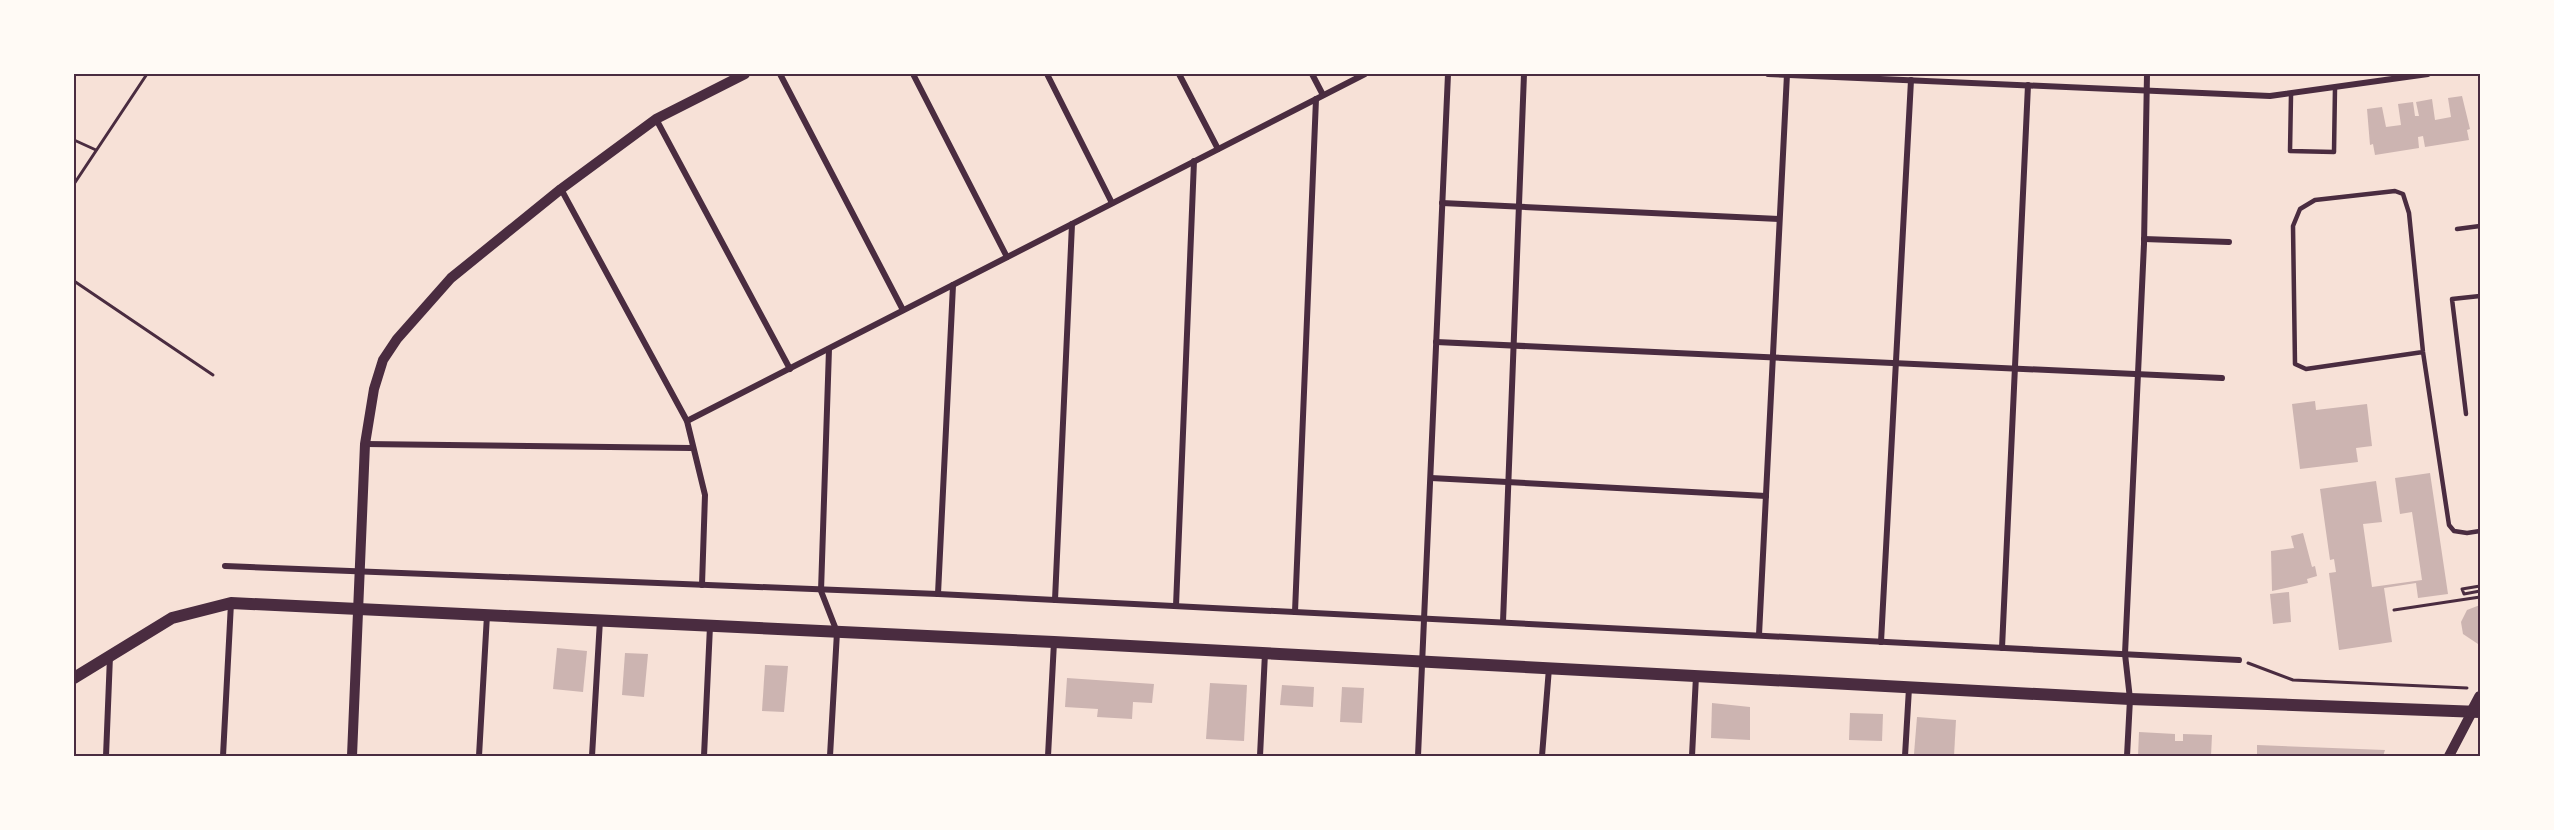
<svg xmlns="http://www.w3.org/2000/svg" width="2554" height="830" viewBox="0 0 2554 830" font-family="'DM Sans',sans-serif">
	<style>
		.building { fill: #ccb4b1 }
		.lines { fill: none; stroke-linecap: round; stroke-linejoin: round }
		.path { stroke: #4a2c40; stroke-width: 3 }
		.service { stroke: #4a2c40; stroke-width: 4.5 }
		.minor { stroke: #4a2c40; stroke-width: 6 }
		.tertiary { stroke: #4a2c40; stroke-width: 10 }
		.secondary { stroke: #4a2c40; stroke-width: 12 }
		.neatline { fill: none; stroke: #4a2c40; stroke-width: 2 }
	</style>
	<rect width="100%" height="100%" fill="#f7e1d7"/>
	<!-- building -->
	<g class="building">
		<polygon points="2462,96 2470,129 2467,130 2469,140 2425,147 2423,136 2418,137 2419,148 2375,155 2373,144 2370,145 2367,109 2382,107 2386,127 2401,125 2398,104 2413,102 2415,116 2419,116 2416,102 2432,99 2435,120 2451,117 2448,98"/>
		<polygon points="2315,401 2316,410 2367,404 2372,446 2356,448 2358,462 2300,469 2292,404"/>
		<polygon points="2430,473 2448,594 2418,598 2416,583 2384,588 2392,642 2339,650 2329,573 2336,572 2334,559 2330,560 2320,489 2376,481 2382,522 2363,524 2372,587 2422,580 2412,512 2400,514 2395,478"/>
		<polygon points="2303,533 2312,567 2315,566 2317,576 2307,579 2308,583 2272,591 2271,551 2294,548 2291,536"/>
		<polygon points="2289,592 2291,622 2273,624 2270,594"/>
		<polygon points="2480,605 2480,644 2478,644 2463,634 2461,622 2467,610"/>
		<polygon points="557,648 587,651 583,692 553,689"/>
		<polygon points="625,653 648,654 644,697 622,695"/>
		<polygon points="765,665 788,666 784,712 762,711"/>
		<polygon points="1067,678 1154,684 1152,703 1133,702 1132,719 1097,717 1098,709 1065,707"/>
		<polygon points="1210,683 1247,685 1244,741 1206,739"/>
		<polygon points="1282,685 1314,687 1313,707 1280,705"/>
		<polygon points="1342,687 1364,688 1362,723 1340,722"/>
		<polygon points="1712,703 1750,707 1750,740 1711,738"/>
		<polygon points="1850,713 1883,714 1882,741 1849,740"/>
		<polygon points="1917,717 1956,720 1954,756 1914,754"/>
		<polygon points="2139,732 2175,734 2175,741 2183,741 2183,734 2212,735 2211,756 2138,756"/>
		<polygon points="2257,745 2385,750 2383,756 2257,756"/>
	</g>
	<g class="lines">
		<!-- path -->
		<g class="path">
			<polyline points="74,140 96,150"/>
			<polyline points="74,184 147,74"/>
			<polyline points="74,281 213,375"/>
			<polyline points="2480,586 2462,589 2464,594 2480,591"/>
			<polyline points="2394,610 2480,597"/>
			<polyline points="2248,663 2293,680 2467,688"/>
		</g>
		<!-- service -->
		<g class="service">
			<polyline points="2291,95 2290,151 2334,152 2335,88"/>
			<polyline points="2457,229 2480,226"/>
			<polyline points="2423,352 2306,369 2295,364 2293,226 2300,209 2315,200 2395,191 2403,194 2409,213 2423,352 2449,525 2454,531 2467,533 2480,531"/>
			<polyline points="2466,414 2452,299 2480,296"/>
		</g>
		<!-- minor -->
		<g class="minor">
			<polyline points="780,74 903,310"/>
			<polyline points="913,74 1007,257"/>
			<polyline points="1047,74 1112,203"/>
			<polyline points="1179,74 1218,149"/>
			<polyline points="1312,74 1323,95"/>
			<polyline points="1768,74 2270,96 2428,74"/>
			<polyline points="656,119 790,369"/>
			<polyline points="561,189 687,421 705,495 702,585"/>
			<polyline points="1442,203 1779,219"/>
			<polyline points="2144,239 2229,242"/>
			<polyline points="1436,342 2222,378"/>
			<polyline points="829,349 821,591 837,632 830,756"/>
			<polyline points="687,421 1365,74"/>
			<polyline points="365,444 691,448"/>
			<polyline points="1431,478 1766,496"/>
			<polyline points="225,566 938,594 2239,660"/>
			<polyline points="938,594 953,285"/>
			<polyline points="1055,600 1072,224"/>
			<polyline points="1176,606 1194,161"/>
			<polyline points="1295,612 1316,99"/>
			<polyline points="1503,622 1524,74"/>
			<polyline points="1759,635 1787,74"/>
			<polyline points="1881,642 1911,80"/>
			<polyline points="2002,648 2028,85"/>
			<polyline points="106,756 110,656"/>
			<polyline points="223,756 231,603"/>
			<polyline points="479,756 487,615"/>
			<polyline points="592,756 600,620"/>
			<polyline points="704,756 710,626"/>
			<polyline points="1048,756 1054,642"/>
			<polyline points="1260,756 1265,653"/>
			<polyline points="1418,756 1448,74"/>
			<polyline points="1542,756 1549,668"/>
			<polyline points="1692,756 1696,676"/>
			<polyline points="1905,756 1909,688"/>
			<polyline points="2127,756 2130,699 2125,654 2144,244 2147,74"/>
		</g>
		<!-- tertiary -->
		<g class="tertiary">
			<polyline points="352,756 365,444 374,389 383,360 397,339 451,278 561,189 656,119 745,74"/>
			<polyline points="2449,756 2472,712"/>
		</g>
		<!-- secondary -->
		<g class="secondary">
			<polyline points="74,678 172,618 231,603 1054,642 2130,699 2480,712"/>
			<polyline points="2472,712 2480,697"/>
		</g>
	</g>
	<!-- border -->
	<rect width="2554" height="830" fill="none" stroke="#fffaf5" stroke-width="150"/>
	<rect x="75" y="75" width="2404" height="680" class="neatline"/>
</svg>
